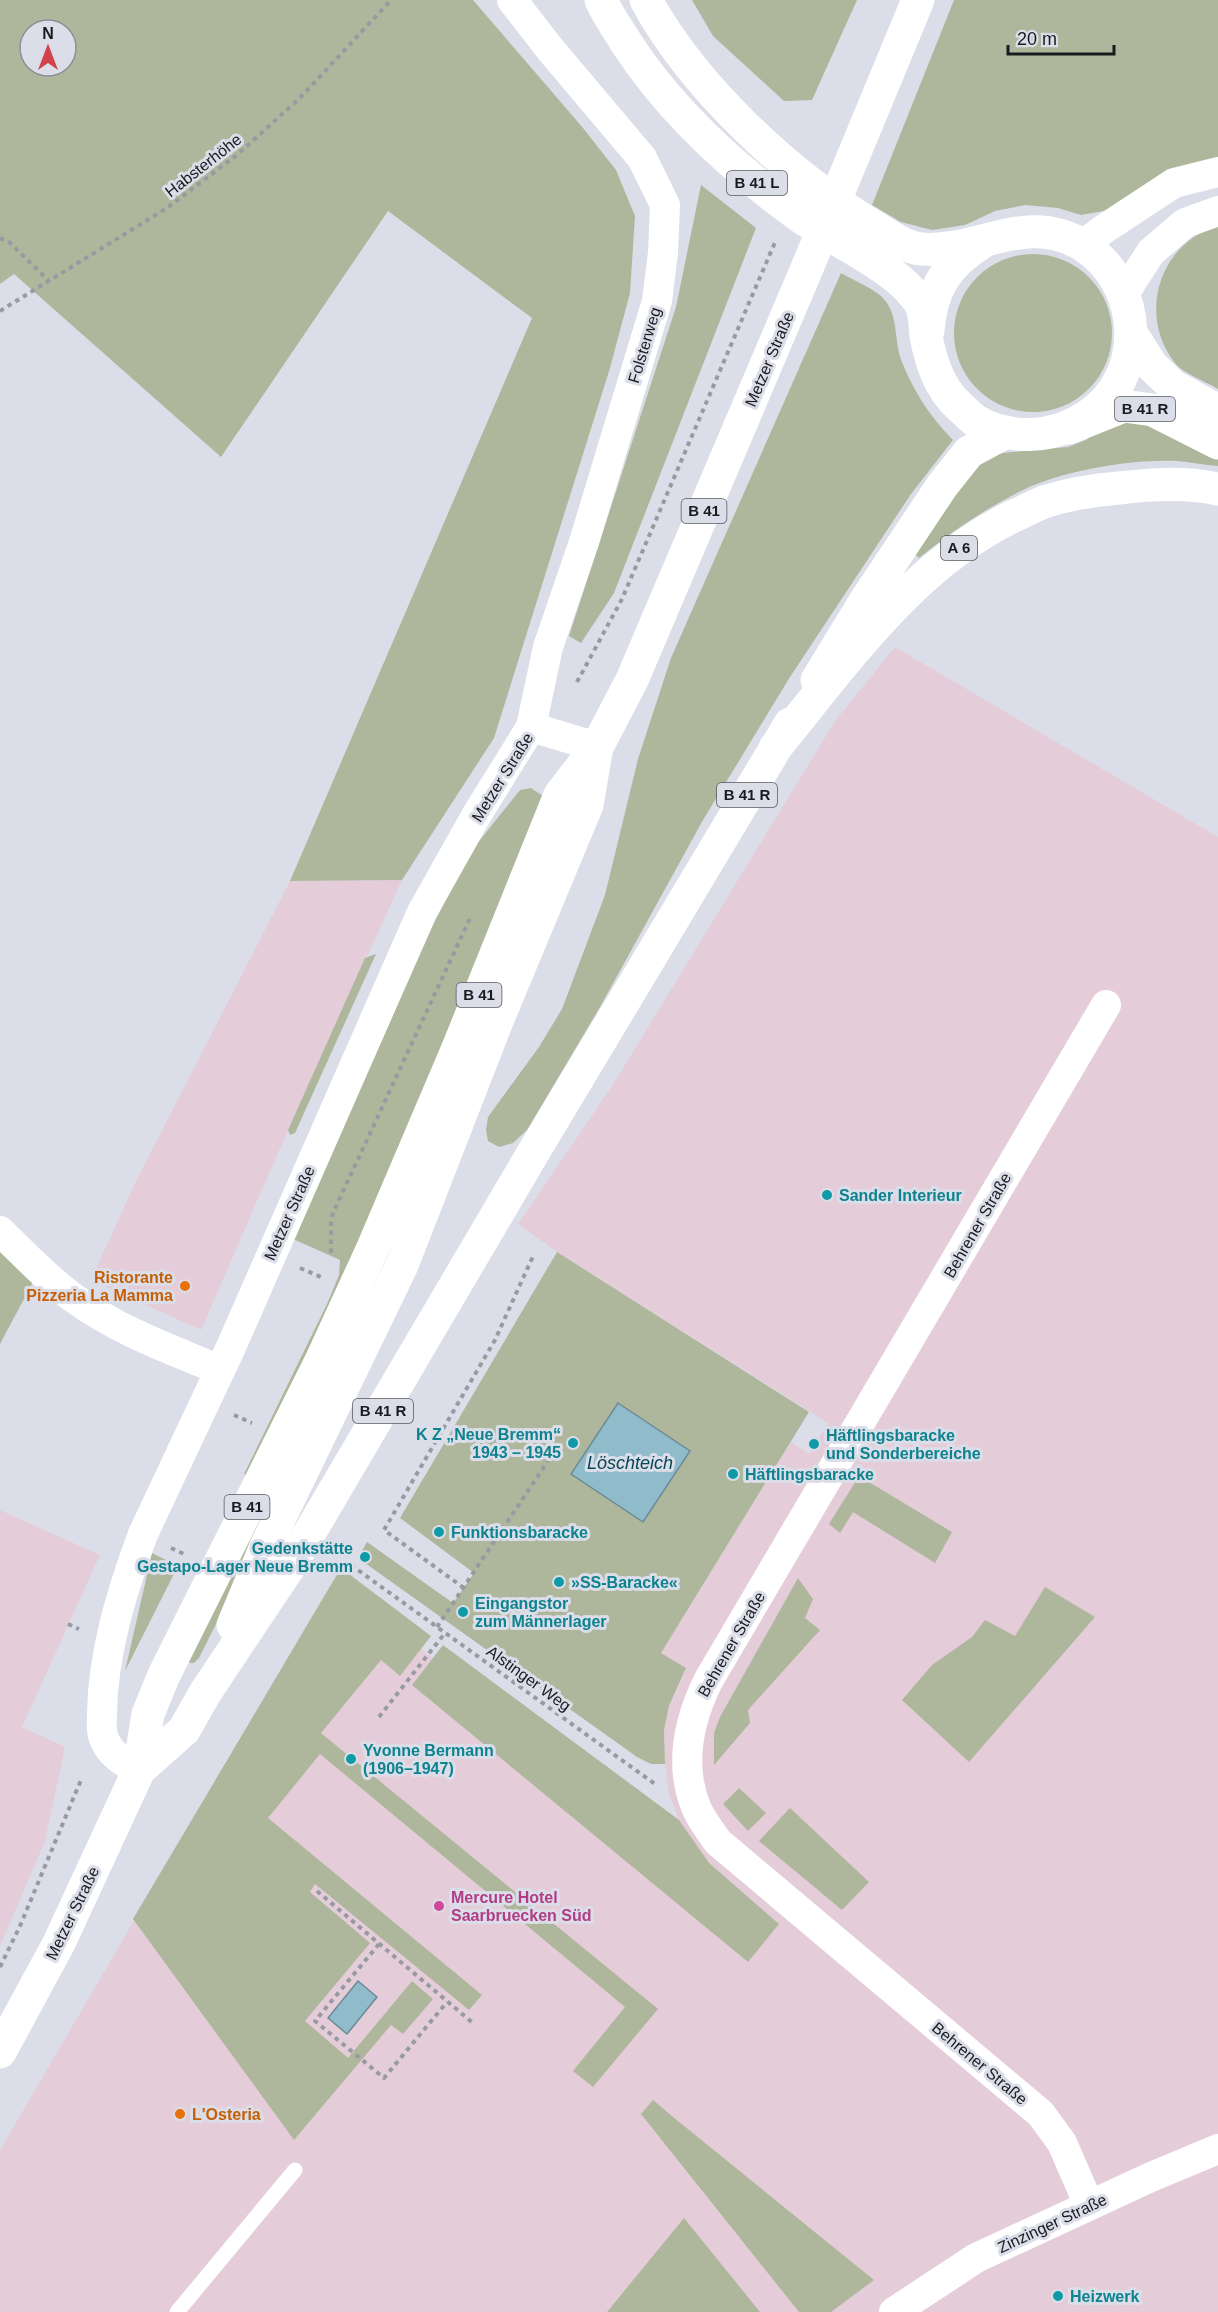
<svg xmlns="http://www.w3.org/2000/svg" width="1218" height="2312" viewBox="0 0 1218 2312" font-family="Helvetica,sans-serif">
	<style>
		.commercial { fill: #e4cdd9 }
		.green { fill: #aeb79b; fill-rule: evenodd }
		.water { fill: #90bbca; stroke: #6d8b97; stroke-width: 1.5 }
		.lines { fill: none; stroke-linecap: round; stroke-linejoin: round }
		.path { stroke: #989aa2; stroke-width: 4; stroke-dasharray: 4.5 4.5; stroke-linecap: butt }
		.service { stroke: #fff; stroke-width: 15 }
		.minor { stroke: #fff; stroke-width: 30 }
		.primary { stroke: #fff; stroke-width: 33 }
		.motorway { stroke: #fff; stroke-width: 33 }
		.culture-dot { fill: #0f9aa8; stroke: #dbdee8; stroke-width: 2 }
		.food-dot { fill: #e8710a; stroke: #dbdee8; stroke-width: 2 }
		.hotel-dot { fill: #d1479c; stroke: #dbdee8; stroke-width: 2 }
		.labels { text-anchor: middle; stroke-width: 6; stroke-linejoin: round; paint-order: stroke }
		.shield { fill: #dbdee8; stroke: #54565b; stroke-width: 1.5 }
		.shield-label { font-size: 15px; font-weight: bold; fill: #1a1b1f }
		.street-label { font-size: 16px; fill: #1a1b1f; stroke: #dbdee8 }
		.culture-label { font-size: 16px; font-weight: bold; fill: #0d838f; stroke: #dbdee8; text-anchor: start }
		.food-label { font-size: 16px; font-weight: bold; fill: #c56008; stroke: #dbdee8; text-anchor: end }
		.hotel-label { font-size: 16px; font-weight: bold; fill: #b23c85; stroke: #dbdee8; text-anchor: start }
		.water-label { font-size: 18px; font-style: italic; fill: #064656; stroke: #dbdee8 }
	</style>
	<rect width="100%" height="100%" fill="#dbdee8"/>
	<!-- commercial -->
	<g class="commercial">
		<polygon points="895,647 1218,837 1218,2312 0,2312 0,2150 333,1580 433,1658 679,1820 669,1794 665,1764 664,1730 669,1707 686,1669 661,1653 791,1442 809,1454 828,1423 557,1252 518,1224 614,1083 835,721"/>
		<polygon points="402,880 288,1130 201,1330 91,1280 135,1183 290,881"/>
		<polygon points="0,1510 100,1555 22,1727 65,1747 45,1841 0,1946"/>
	</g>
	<!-- green -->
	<g class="green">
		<path d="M0 0H473L583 128 616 170 635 216 630 293 610 368 494 738 402 880 290 881 532 318 388 211 221 457 14 274 0 284ZM30 30H66V66H30Z"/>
		<polygon points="692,0 857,0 812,100 784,101 713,36"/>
		<polygon points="954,0 1218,0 1218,161 1109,210 1081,215 1058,208 1025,205 995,211 965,225 932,230 901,222 872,205"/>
		<polygon points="701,185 756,228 614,593 581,643 569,636 676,307"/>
		<path d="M1218 226V389C1207 382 1182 373 1175 363 1137 315 1159 243 1218 226Z"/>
		<circle cx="1033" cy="333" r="79"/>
		<path d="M841 273C853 280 870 287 881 296 900 314 893 340 902 362 914 392 930 417 953 440L911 494 790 677 703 820 600 1007 527 1130 513 1143 499 1147 488 1141 486 1130 488 1117 539 1047 562 1009 605 895 638 759 671 658Z"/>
		<path d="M1125 422 1149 425 1218 457V466C1204 465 1190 462 1177 461 1132 459 1064 470 1023 490 986 508 951 532 919 558L914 553 965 477 983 461 1002 453 1068 447 1086 440 1102 428Z"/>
		<polygon points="531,788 543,796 426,1099 251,1478 244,1474 327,1304 339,1275 340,1260 293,1239 434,923 472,850 520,790"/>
		<polygon points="376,954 295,1133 290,1135 288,1130 365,958"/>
		<polygon points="0,1251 33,1282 0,1344"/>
		<polygon points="557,1252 809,1412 661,1653 686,1668 669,1706 664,1730 665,1764 651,1764 637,1757 358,1558 367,1542 453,1603 474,1573 400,1518"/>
		<polygon points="859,1476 952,1532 935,1563 853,1512 840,1533 829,1524"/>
		<polygon points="258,1511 269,1518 199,1658 194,1663 190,1663 187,1660"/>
		<polygon points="152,1553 178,1566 125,1671"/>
		<polygon points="341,1568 431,1636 400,1676 381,1660 321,1733 658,2009 593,2087 573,2071 625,2007 320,1754 268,1818 482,1995 469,2010 315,1884 310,1892 370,1943 305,2021 348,2058 412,1981 433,1999 403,2034 391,2025 294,2140 133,1919"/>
		<polygon points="798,1578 813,1599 805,1618 820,1630 748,1710 750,1723 714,1765 714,1733 720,1717"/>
		<polygon points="1045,1587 1095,1617 969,1762 902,1700 932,1665 972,1637 985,1620 1015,1636"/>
		<polygon points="443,1645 679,1820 709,1863 779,1924 748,1962 412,1685"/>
		<polygon points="739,1788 766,1813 748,1831 723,1804"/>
		<polygon points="790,1808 869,1882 842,1910 759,1841"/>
		<polygon points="653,2100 673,2117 874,2280 831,2312 799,2312 641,2114"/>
		<polygon points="684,2218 760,2312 607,2312"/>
	</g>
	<!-- water -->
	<g class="water">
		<polygon points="618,1403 690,1451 643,1522 571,1474"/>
		<polygon points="358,1981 377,1997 347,2034 328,2018"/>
	</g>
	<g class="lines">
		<!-- path -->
		<g class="path">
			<polyline points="0,238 9,242 48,280"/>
			<polyline points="0,311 167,208 237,155 300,98 391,0"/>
			<polyline points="577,682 622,599 776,240"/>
			<polyline points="331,1253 331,1222 333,1213 471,916"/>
			<polyline points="300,1268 321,1277"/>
			<polyline points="234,1415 252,1423"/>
			<polyline points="171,1548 186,1555"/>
			<polyline points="351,1565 655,1784"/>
			<polyline points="464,1588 384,1530 495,1340 534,1254"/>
			<polyline points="68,1624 79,1629"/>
			<polyline points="437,1627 548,1461"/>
			<polyline points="379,1717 445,1633"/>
			<polyline points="317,1891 474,2024"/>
			<polyline points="379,1944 315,2021 384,2078 447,2002"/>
			<polyline points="0,1967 20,1926 81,1780"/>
		</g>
		<!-- service -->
		<polyline class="service" points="177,2312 295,2170"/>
		<!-- minor -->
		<g class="minor">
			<polyline points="1083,245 1104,229 1174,183 1218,172"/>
			<polyline points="1124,294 1151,252 1185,223 1218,211"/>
			<polyline points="531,727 597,747"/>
			<path d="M0 1231C24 1254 48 1280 75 1299 119 1331 170 1349 220 1370"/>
			<path d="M139 1770C123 1762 109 1754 103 1736 101 1730 102 1720 102 1713 103 1652 122 1591 143 1534L231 1347 422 912 476 816 531 727 548 647 584 542 657 301 663 253 665 205 642 158 550 49 512 0"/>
			<path d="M1089 2205 1062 2143 1041 2114 718 1842C710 1831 701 1819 696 1807 679 1765 689 1720 708 1681L1106 1005"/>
			<polyline points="894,2312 976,2258 1151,2177 1218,2149"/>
		</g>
		<!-- primary -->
		<g class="primary">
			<path d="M601 0C608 16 618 29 627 44 672 113 734 169 801 217 833 239 876 259 904 284 910 290 919 300 922 307 925 316 925 327 926 336 931 362 939 388 959 406 965 411 970 417 976 421 1010 441 1054 438 1086 417 1148 378 1144 285 1084 246 1027 210 978 254 921 249 903 247 885 233 870 224 786 174 693 86 646 0"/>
			<path d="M928 331C931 288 947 264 983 242"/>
			<polyline points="817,680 864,603 942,486 969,452 1006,432"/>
			<polyline points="233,1625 266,1546 402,1265 497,1021 587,805 596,752"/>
			<polyline points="139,1770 184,1730 205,1693 293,1561 536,1148 790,724"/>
			<polyline points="0,2052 59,1943 139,1770 148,1714 164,1675 321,1361 372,1250 458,1048 560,795 597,747 632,680 805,273 918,0"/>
		</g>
		<!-- motorway -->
		<g class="motorway">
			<polyline points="1133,336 1152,366 1173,386 1218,411"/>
			<polyline points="1069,428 1124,406 1153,410 1218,443"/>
			<path d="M775 748C846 662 914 562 1018 514 1028 510 1037 504 1047 501 1070 494 1095 490 1119 488 1152 484 1185 482 1218 489"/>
		</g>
	</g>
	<!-- markers -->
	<g class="culture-dot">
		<circle cx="827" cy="1195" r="6"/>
		<circle cx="573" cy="1443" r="6"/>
		<circle cx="814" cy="1444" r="6"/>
		<circle cx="733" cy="1474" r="6"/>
		<circle cx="439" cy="1532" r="6"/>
		<circle cx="365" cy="1557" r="6"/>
		<circle cx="559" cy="1582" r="6"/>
		<circle cx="463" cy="1612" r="6"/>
		<circle cx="351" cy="1759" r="6"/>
		<circle cx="1058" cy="2296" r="6"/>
	</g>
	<g class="food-dot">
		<circle cx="185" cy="1286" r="6"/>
		<circle cx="180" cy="2114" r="6"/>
	</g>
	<circle class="hotel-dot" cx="439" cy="1906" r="6"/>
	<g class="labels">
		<!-- shield labels -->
		<g class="shield">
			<rect x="727" y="171" width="60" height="24" rx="4.5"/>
			<rect x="1115" y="397" width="60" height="24" rx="4.5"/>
			<rect x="681.5" y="499" width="45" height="24" rx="4.5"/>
			<rect x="941" y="536" width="36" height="24" rx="4.5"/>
			<rect x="717" y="783" width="60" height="24" rx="4.5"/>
			<rect x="456.5" y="983" width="45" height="24" rx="4.5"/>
			<rect x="353" y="1399" width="60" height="24" rx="4.5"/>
			<rect x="224.5" y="1495" width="45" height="24" rx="4.5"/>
		</g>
		<g class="shield-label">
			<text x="757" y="188">B 41 L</text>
			<text x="1145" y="414">B 41 R</text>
			<text x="704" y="516">B 41</text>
			<text x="959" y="553">A 6</text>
			<text x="747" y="800">B 41 R</text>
			<text x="479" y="1000">B 41</text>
			<text x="383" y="1416">B 41 R</text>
			<text x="247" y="1512">B 41</text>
		</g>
		<!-- street labels -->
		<g class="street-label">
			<text transform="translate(203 165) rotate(-38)" y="6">Habsterhöhe</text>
			<text transform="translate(644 345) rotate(-73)" y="6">Folsterweg</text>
			<text transform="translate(769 359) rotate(-67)" y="6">Metzer Straße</text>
			<text transform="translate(502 777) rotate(-58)" y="6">Metzer Straße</text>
			<text transform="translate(289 1213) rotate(-66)" y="6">Metzer Straße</text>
			<text transform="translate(977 1225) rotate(-60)" y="6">Behrener Straße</text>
			<text transform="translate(731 1644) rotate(-60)" y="6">Behrener Straße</text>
			<text transform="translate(529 1678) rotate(36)" y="6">Alstinger Weg</text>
			<text transform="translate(72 1913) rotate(-64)" y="6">Metzer Straße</text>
			<text transform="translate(980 2063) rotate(40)" y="6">Behrener Straße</text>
			<text transform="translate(1052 2223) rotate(-25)" y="6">Zinzinger Straße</text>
		</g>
		<!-- culture labels -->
		<g class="culture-label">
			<text x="839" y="1201">Sander Interieur</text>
			<text x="561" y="1440" text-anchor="end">K Z „Neue Bremm“<tspan x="561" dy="18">1943 – 1945</tspan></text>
			<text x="826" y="1441">Häftlingsbaracke<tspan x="826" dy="18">und Sonderbereiche</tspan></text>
			<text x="745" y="1480">Häftlingsbaracke</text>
			<text x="451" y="1538">Funktionsbaracke</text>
			<text x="353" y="1554" text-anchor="end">Gedenkstätte<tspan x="353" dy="18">Gestapo-Lager Neue Bremm</tspan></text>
			<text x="571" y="1588">»SS-Baracke«</text>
			<text x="475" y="1609">Eingangstor<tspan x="475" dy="18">zum Männerlager</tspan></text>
			<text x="363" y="1756">Yvonne Bermann<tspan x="363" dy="18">(1906–1947)</tspan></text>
			<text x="1070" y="2302">Heizwerk</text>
		</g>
		<!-- food labels -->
		<g class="food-label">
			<text x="173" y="1283">Ristorante<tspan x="173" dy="18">Pizzeria La Mamma</tspan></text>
			<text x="192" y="2120" text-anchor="start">L'Osteria</text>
		</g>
		<!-- hotel labels -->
		<g class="hotel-label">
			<text x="451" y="1903">Mercure Hotel<tspan x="451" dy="18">Saarbruecken Süd</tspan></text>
		</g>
		<!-- water labels -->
		<g class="water-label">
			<text x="630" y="1469">Löschteich</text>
		</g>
	</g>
	<!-- north arrow -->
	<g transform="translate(48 48)"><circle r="28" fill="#dbdee8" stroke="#8e9098" stroke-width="1.5"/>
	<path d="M0-4.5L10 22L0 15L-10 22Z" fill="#d3434c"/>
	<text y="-9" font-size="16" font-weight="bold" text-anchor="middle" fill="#1a1b1f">N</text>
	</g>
	<!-- scale -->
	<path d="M1008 45v9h106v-9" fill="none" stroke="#1a1b1f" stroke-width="3"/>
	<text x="1017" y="45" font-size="18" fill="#1a1b1f" stroke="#dbdee8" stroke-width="4.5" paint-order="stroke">20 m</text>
</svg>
